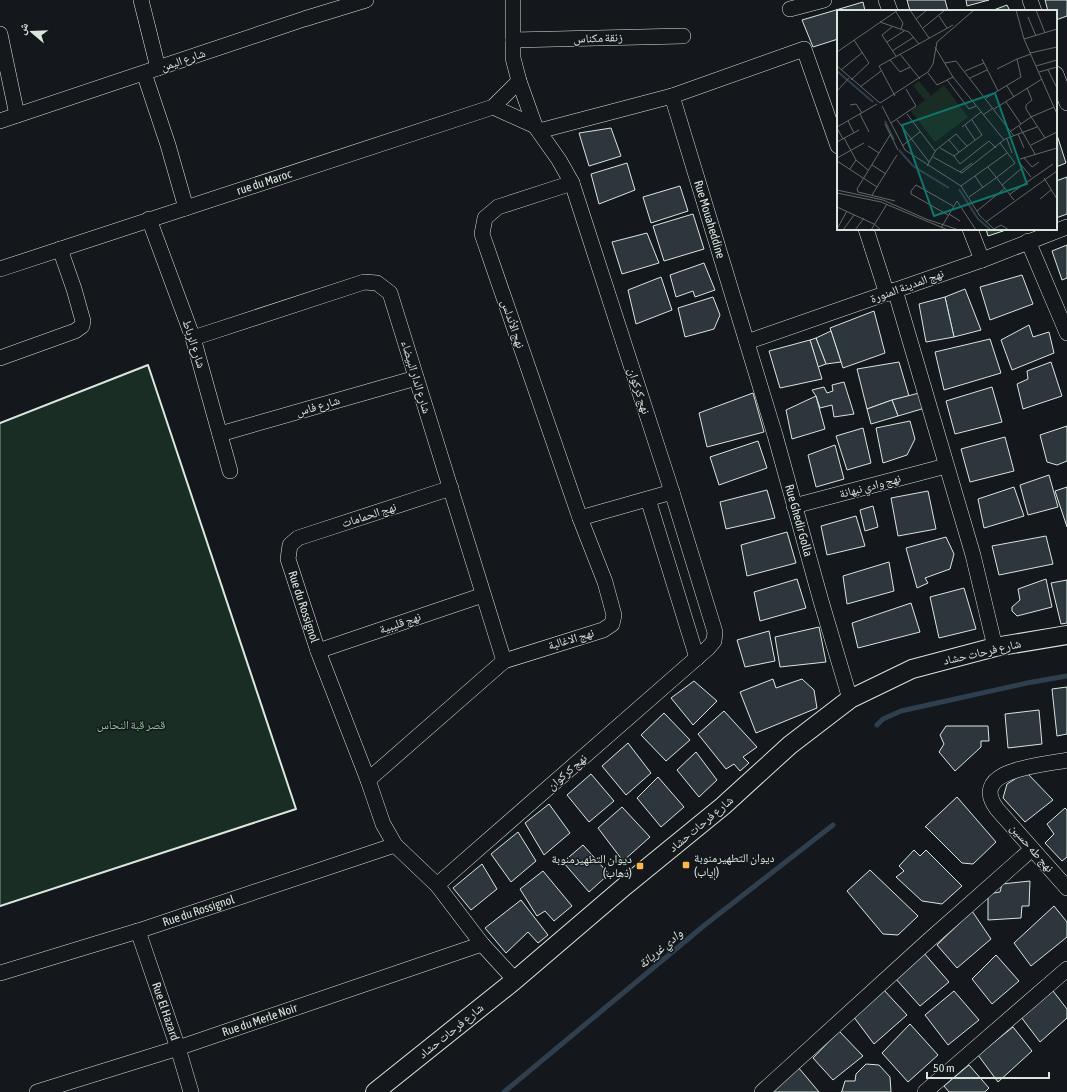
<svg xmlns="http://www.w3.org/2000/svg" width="1067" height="1092" viewBox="0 0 1067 1092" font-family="'Asap Condensed','Noto Naskh Arabic',sans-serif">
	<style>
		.green { fill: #1a2d24; stroke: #939e99 }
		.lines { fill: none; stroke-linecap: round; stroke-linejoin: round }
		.stream { stroke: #2f3f4d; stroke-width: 5 }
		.building { fill: #2c363c; stroke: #d8e6dc }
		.minor-casing { stroke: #d8e6dc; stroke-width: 16 }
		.tertiary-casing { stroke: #d8e6dc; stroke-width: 20 }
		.minor { stroke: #14181c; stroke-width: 15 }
		.tertiary { stroke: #14181c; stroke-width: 18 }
		.wall { stroke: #d8e6dc; stroke-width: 2 }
		.poi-dot { fill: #ffb74d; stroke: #14181c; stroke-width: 1.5 }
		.labels { text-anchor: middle; stroke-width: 3; stroke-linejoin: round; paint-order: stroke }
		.street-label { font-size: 12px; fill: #d8e6dc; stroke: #14181c }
		.park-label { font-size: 12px; fill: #8ac095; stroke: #14181c }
		.poi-label { font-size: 12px; fill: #d8e6dc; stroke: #14181c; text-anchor: start }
		.water-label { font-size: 13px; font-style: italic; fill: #d8e6dc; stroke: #14181c }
		.inset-river { fill: none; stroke: #2f3f4d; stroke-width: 2 }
		.inset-road { fill: none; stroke: #626a69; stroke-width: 1 }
		.view { fill: #0f766e; fill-opacity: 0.15; stroke: #0f766e; stroke-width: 2 }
		.inset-edge { fill: none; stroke: #d8e6dc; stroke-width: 2 }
	</style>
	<rect width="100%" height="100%" fill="#14181c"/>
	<!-- green -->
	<polygon class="green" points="148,365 296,809 0,906 0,423"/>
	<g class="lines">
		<!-- stream -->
		<g class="stream">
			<polyline points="877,725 883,719 901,711 1027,683 1067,676"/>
			<polyline points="504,1092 706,924 833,825"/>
		</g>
	</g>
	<!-- building -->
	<g class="building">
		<polygon points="907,0 945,0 948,11 910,11"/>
		<polygon points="966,0 989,0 967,6"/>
		<polygon points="1045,0 1067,0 1067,16 1056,20 1056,11 1048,11"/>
		<polygon points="863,2 865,11 838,11 838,39 813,47 802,20"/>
		<polygon points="1007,5 1010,11 991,11"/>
		<polygon points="611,128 621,156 589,166 579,133"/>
		<polygon points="1056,135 1057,135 1066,163 1056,167"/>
		<polygon points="627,163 635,190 599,204 591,174"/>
		<polygon points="1067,177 1067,214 1056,218 1056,181"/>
		<polygon points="680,186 688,211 651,223 643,197"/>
		<polygon points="693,214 704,249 664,261 653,226"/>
		<polygon points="986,229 1009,229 988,236"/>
		<polygon points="647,233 659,263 622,274 612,242"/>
		<polygon points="1067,245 1067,278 1062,280 1052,251"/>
		<polygon points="704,263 715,290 695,297 693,291 676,297 670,275"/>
		<polygon points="1022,275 1033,304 990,320 980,287"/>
		<polygon points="661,277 672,310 636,324 628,290"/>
		<polygon points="965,289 981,330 954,337 945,297"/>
		<polygon points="713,297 720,315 714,329 685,337 678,308"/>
		<polygon points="945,297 954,337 926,342 919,304"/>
		<polygon points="874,311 885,353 843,368 830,328"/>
		<polygon points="1029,325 1033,337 1049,332 1054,353 1012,370 1001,340"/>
		<polygon points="831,331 841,362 826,364 816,338"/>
		<polygon points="816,338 826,364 818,367 810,340"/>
		<polygon points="990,339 1001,373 944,390 935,352"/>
		<polygon points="810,340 822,379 780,388 769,351"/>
		<polygon points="899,362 909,396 892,400 867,409 857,369"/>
		<polygon points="1051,362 1062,396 1023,409 1017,384 1028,379 1027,371"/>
		<polygon points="844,382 854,414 834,417 832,405 820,408 816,396 812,390 824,387 827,393 833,391 832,385"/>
		<polygon points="992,387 1002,422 955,434 946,401"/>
		<polygon points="753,393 764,432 707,447 699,413"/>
		<polygon points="919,393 925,408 898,416 892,400"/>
		<polygon points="816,396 825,429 792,439 786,410"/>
		<polygon points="892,400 898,416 871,424 867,409"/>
		<polygon points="910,421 915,439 907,455 883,463 876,428"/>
		<polygon points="1067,426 1067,461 1057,465 1047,462 1040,435"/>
		<polygon points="863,428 871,463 847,470 836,436"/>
		<polygon points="1005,437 1014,471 970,482 961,449"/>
		<polygon points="758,441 767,468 719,485 710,457"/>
		<polygon points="835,445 844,479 816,487 808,455"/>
		<polygon points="1049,475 1058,507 1028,515 1020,485"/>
		<polygon points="1014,487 1024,516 984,528 978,499"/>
		<polygon points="1067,487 1067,527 1055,491"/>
		<polygon points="767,490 775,518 726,529 720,502"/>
		<polygon points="928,491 936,529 898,536 891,498"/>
		<polygon points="873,506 878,527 865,531 860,510"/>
		<polygon points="856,516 865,546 827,555 821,526"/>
		<polygon points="787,532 796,563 747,576 741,545"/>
		<polygon points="1046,536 1053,564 999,575 992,546"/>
		<polygon points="946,537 954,554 950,569 925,578 928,583 917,588 906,548"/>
		<polygon points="889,562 894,591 847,604 843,576"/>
		<polygon points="797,579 806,608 760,621 754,592"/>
		<polygon points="1046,579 1052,607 1017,616 1012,611 1012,607 1020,600 1018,589"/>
		<polygon points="1067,580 1067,623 1061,624 1051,583"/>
		<polygon points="964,588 976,629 939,638 930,597"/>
		<polygon points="911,603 920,632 858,648 852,623"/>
		<polygon points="819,627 826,662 780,667 775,637"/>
		<polygon points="769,631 775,661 745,667 737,640"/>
		<polygon points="773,679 776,688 802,679 814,690 817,708 756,733 740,692"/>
		<polygon points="694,681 717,701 693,725 671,698"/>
		<polygon points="1067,687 1067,734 1057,736 1052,689"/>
		<polygon points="1039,710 1042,744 1008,748 1005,714"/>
		<polygon points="724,711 757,747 743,757 749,763 740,771 734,764 726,769 698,734"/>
		<polygon points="664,713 690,740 666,761 641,735"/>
		<polygon points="946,726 988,726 989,741 981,741 981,747 955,771 939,752 944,744 940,735"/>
		<polygon points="628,743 651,773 626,795 602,766"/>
		<polygon points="696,752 717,780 699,797 677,770"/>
		<polygon points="1026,772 1053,800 1025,822 1003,798 1007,784"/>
		<polygon points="591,774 614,801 589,822 567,795"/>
		<polygon points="658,777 684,807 661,827 637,798"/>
		<polygon points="957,797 996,842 973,864 962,863 926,827 925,827"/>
		<polygon points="549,804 570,833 544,855 525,823"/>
		<polygon points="622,807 650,837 623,861 598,828"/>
		<polygon points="1065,808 1067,810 1067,857 1062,861 1045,843 1054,834 1047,824"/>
		<polygon points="518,832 536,861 511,882 491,854"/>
		<polygon points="583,845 609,874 589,892 563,862"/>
		<polygon points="914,850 920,856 926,850 962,886 942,904 922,901 896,877 904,871 899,866"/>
		<polygon points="482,864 497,889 471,910 453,888"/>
		<polygon points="870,870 918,916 898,935 883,934 847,891"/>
		<polygon points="543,871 572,906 554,921 545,911 537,916 520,889"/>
		<polygon points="1030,881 1029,906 1022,906 1021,918 988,920 988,894 1000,892 1002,884"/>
		<polygon points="521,900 548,935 538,943 528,932 506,953 485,928"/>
		<polygon points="1054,906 1067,922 1067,937 1031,966 1014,943"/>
		<polygon points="972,911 991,939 957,968 937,945"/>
		<polygon points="923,952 949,982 920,1006 895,978"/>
		<polygon points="996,955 1019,981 992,1004 972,979"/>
		<polygon points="883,989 907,1015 874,1044 853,1016"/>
		<polygon points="954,991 979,1020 948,1045 925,1015"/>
		<polygon points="1053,991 1067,1009 1067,1018 1040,1042 1021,1017"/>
		<polygon points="910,1024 938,1055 908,1082 882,1053"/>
		<polygon points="1013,1027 1032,1051 998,1082 978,1055"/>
		<polygon points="839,1031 863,1056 833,1080 813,1058"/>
		<polygon points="866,1064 879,1065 890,1077 891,1092 841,1092 842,1091 845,1081 855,1081 856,1074"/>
		<polygon points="969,1065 989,1088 985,1092 949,1092 944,1086"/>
		<polygon points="798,1067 819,1092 769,1092"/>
	</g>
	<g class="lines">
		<defs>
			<g id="minor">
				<polyline points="141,0 158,68"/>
				<polyline points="886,0 890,11"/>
				<polyline points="1030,0 1034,11"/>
				<polyline points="790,9 824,0"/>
				<polyline points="0,34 17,115"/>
				<polyline points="513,40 683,36"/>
				<polyline points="144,73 168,145 186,208"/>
				<polyline points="1056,74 1067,103"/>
				<path id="s1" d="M672 96 775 435 821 601 850 699"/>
				<polyline points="493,107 535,126"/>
				<polyline points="0,121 304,19 366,0"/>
				<polyline points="539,131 672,96 804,49 838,146"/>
				<polyline points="149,219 193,338 230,471"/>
				<polyline points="866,229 887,294"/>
				<polyline points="970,229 982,260"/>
				<polyline points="1028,241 1067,333"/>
				<path id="s2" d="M0 269 493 107 519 81"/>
				<polyline points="895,290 973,555 995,647"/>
				<polyline points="193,338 364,282 377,283 390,293 504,661"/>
				<polyline points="747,342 982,260 1067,227"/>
				<polyline points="0,358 75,331 82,326 83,321 74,289 60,249"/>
				<polyline points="220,434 416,378"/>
				<path id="s3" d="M451 488 298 538 290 545 288 559 318 651 368 780 383 824 395 845 437 885 482 944 515 980"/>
				<polyline points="648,499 697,658"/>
				<polyline points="794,506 946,466"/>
				<polyline points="580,518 672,492"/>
				<polyline points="318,651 483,595"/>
				<path d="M1067 760C1044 765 967 769 997 809L1067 888"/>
				<polyline points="368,780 504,661 603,630 612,624 614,615 605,582 580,518 482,234 485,218 498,207 572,183"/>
				<polyline points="437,885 708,648 714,641 715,632 672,492 572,183 559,160 535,126 519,81 513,58 513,0"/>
				<path id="s4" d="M138 931 178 1048 191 1092"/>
				<path id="s5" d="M0 973 138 931 395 845"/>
				<path id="s6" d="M37 1092 178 1048 482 944"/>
				<polyline points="762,1092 928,941 1032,849"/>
				<polyline points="925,1092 1067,969"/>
			</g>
			<polyline id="tertiary" points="375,1092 515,980 625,886 723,806 790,745 850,699 912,669 995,647 1067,635"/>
		</defs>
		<!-- minor casing -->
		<use href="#minor" class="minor-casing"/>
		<!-- tertiary casing -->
		<use href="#tertiary" class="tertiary-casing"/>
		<!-- minor -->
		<use href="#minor" class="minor"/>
		<!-- tertiary -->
		<use href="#tertiary" class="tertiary"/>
		<!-- wall -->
		<polyline class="wall" points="0,423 148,365 296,809 0,906"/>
	</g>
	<!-- markers -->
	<g class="poi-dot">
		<rect x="682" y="861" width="8" height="8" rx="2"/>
		<rect x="636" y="862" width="8" height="8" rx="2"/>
	</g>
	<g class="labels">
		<!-- street labels -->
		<g class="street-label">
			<text transform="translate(598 38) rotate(-2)" y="4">زنقة مكناس</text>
			<text transform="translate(183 60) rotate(-19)" y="4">شارع اليمن</text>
			<text dy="4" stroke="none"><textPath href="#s2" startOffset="278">rue du Maroc</textPath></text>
			<text dy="4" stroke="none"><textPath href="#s1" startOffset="129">Rue Mouaheddine</textPath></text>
			<text transform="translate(907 286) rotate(-20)" y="4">نهج المدينة المنورة</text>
			<text transform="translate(513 324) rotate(71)" y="4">نهج الأندلس</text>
			<text transform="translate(194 344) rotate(72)" y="4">شارع الرباط</text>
			<text transform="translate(416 377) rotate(73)" y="4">شارع الدار البيضاء</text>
			<text transform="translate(639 391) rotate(72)" y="4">نهج كركوان</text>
			<text transform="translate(318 406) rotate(-16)" y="4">شارع فاس</text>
			<text transform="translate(870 486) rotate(-15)" y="4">نهج وادي نبهانة</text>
			<text transform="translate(369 515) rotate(-18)" y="4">نهج الحمامات</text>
			<text dy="4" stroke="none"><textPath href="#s1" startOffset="443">Rue Ghedir Golla</textPath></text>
			<text dy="4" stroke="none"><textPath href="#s3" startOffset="236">Rue du Rossignol</textPath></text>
			<text transform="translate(400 623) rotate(-19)" y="4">نهج قليبية</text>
			<text transform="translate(571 639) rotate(-17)" y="4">نهج الاغالبة</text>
			<text transform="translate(982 652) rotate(-13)" y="4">شارع فرحات حشاد</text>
			<text transform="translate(567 772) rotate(-41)" y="4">نهج كركوان</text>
			<text transform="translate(701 824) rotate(-40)" y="4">شارع فرحات حشاد</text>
			<text transform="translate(1032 848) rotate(49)" y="4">نهج طه حسين</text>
			<text dy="4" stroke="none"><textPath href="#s5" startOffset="208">Rue du Rossignol</textPath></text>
			<text dy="4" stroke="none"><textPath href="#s4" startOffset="85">Rue El Hazard</textPath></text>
			<text dy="4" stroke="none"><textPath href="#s6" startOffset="234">Rue du Merle Noir</textPath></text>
			<text transform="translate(451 1031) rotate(-39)" y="4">شارع فرحات حشاد</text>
		</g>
		<!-- park labels -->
		<g class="park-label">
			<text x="131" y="729">قصر قبة النحاس</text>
		</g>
		<!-- poi labels -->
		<g class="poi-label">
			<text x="694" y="862">ديوان التطهيرمنوبة<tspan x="694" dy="14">(إياب)</tspan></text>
			<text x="632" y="863" text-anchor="end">ديوان التطهيرمنوبة<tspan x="632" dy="14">(ذهاب)</tspan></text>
		</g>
		<!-- water labels -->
		<g class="water-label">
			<text transform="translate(660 948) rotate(-40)" y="5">وادي غريانة</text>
		</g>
	</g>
	<!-- overview -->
	<g transform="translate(837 10)">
		<rect width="220" height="220" fill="#14181c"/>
		<path d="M82 71 94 86 107 75 131 107 98 132 74 101 88 90 76 76Z" fill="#1a2d24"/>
		<path class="inset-river" d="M0 61 36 92M48 111 57 130M62 140 76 156 112 178M122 179 141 209 153 219"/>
		<path class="inset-road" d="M73 0 92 28M179 0 187 29 220 104M199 0 208 23M59 2 66 13 64 19M102 6 110 18M191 7 199 26M79 9 90 0M43 12 72 22 82 34M55 17 45 25 59 46M86 18 108 0M187 29 220 19M50 32 67 21M98 37 116 67 167 130M55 41 77 27M0 42 61 0M193 43 220 37M63 44 83 69M145 49 161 81M53 50 63 62 73 57M108 53 119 51 177 126M0 56 43 93M199 56 220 50M160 59 180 49M4 60 26 42M211 60 220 78M128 61 147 53M202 62 220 57M91 63 100 75 116 67M133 68 150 60M14 70 32 53 17 30M110 70 132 99 139 96M170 76 177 87M23 77 44 61M190 78 195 90 189 95V99L208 128M0 81 12 68M58 86 42 56 116 15M149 88 184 67 180 49 194 44M169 92 184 114M43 93 91 62 96 54 100 32 137 0M13 95 19 94 25 103M45 96 68 140 124 176 143 206 158 220M157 99 205 69M23 104 32 122M70 104 98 141M146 105 156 98M60 110 92 152M11 111 17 123M54 113 79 96 69 79M48 114 61 140M128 115 138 130M182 116 198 144M0 117 40 94M125 117 144 102M0 118 6 129M174 121 194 107 217 97M181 124 187 138M7 128 19 150M170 129 175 143M112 130 122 142M0 132 22 120M194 135 220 122M31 136 42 143M65 136 83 122M103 138 117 146 123 154 152 131 159 138M117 146 145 125 135 110M96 147 125 163 168 129 200 117M0 148 27 133M187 148 195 157 202 152M183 149 220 138M0 151 40 177M181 151 194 167M35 155 49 164M90 156 99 140 119 124 130 136M151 157 177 190M13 159 19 150 31 160M123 162 135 153M138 166 146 178M159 168 178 153 163 133M207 168 220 189M165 175 185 158M124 176 170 143M20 179 53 125M20 179 21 182 58 191M0 180 46 190 89 209 122 220M0 183 44 192 111 220M173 184 216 154M35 185 60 145M132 187 159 168M203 189 214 180M0 197 37 214 44 220M140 201 168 178M112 204 123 211M111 205 74 184V181L79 175 116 196M149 212 220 161M104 218 120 191 139 220M0 219 10 201M6 220 17 205M18 220 27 208M34 220 50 194M155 220 164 215 172 220"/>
		<path class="view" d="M158 83 190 174 97 206 65 115Z"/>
		<rect width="220" height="220" class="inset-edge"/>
	</g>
	<!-- north arrow -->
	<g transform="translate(32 32) rotate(289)" stroke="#14181c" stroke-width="3" paint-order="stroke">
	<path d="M0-3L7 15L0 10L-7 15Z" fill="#d8e6dc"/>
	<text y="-6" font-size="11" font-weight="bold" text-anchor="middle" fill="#d8e6dc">ش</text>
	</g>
	<!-- scale -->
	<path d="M927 1072v6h122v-6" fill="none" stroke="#d8e6dc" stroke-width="2"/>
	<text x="933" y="1072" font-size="12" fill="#d8e6dc" stroke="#14181c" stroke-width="3" paint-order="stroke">50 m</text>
</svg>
